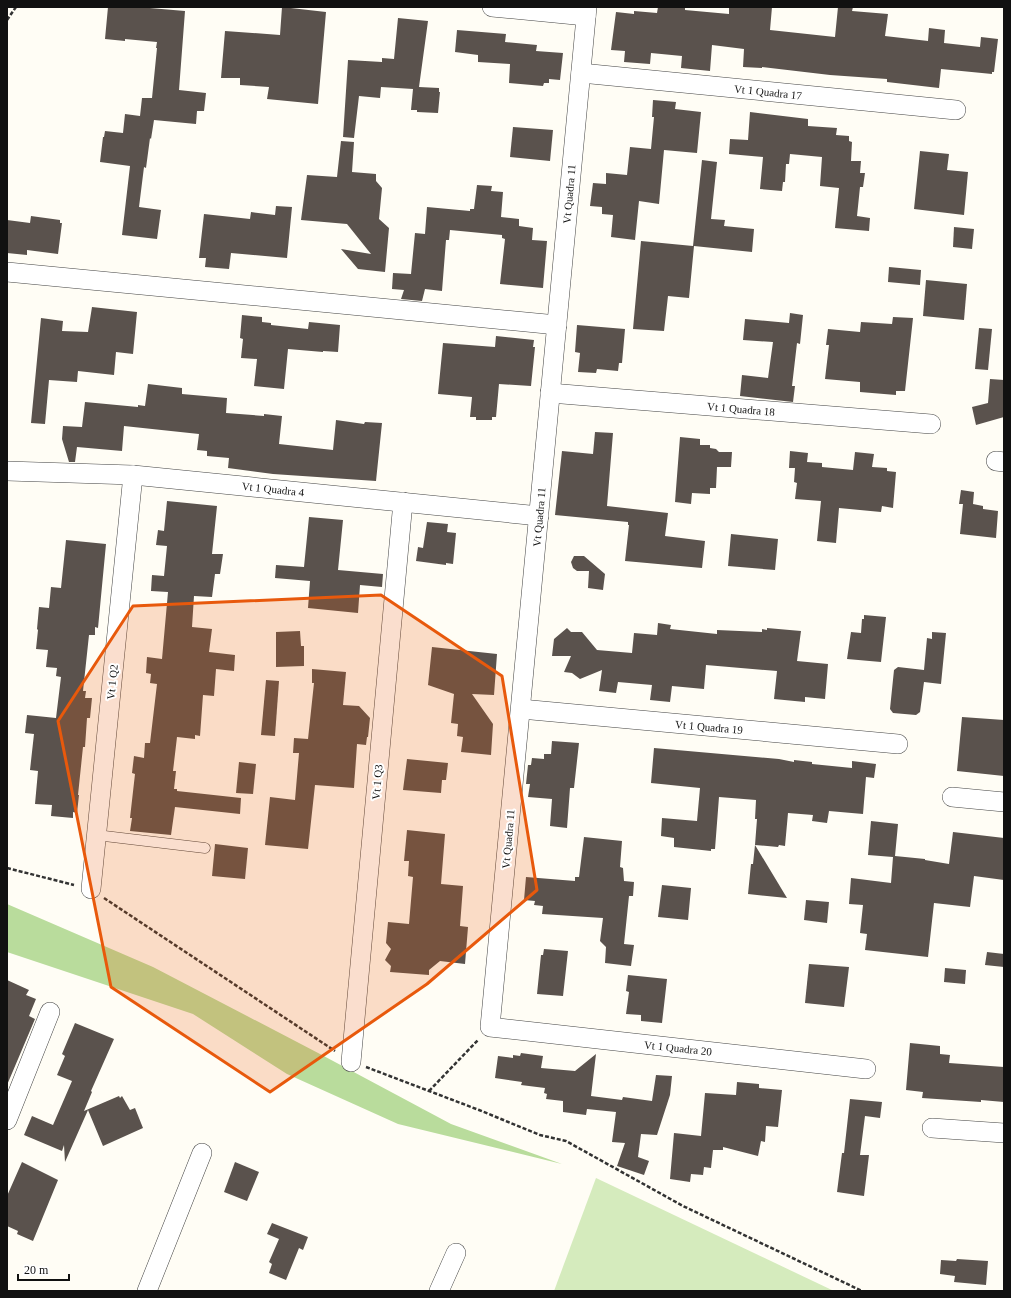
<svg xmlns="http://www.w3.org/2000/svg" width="1011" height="1298" viewBox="0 0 1011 1298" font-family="Georgia,serif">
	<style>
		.green { fill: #d5ebbd }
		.forest { fill: #b9dc9c }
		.building { fill: #5a524d }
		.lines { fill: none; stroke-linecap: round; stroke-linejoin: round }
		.service-casing { stroke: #444; stroke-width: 11 }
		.minor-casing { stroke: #444; stroke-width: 20 }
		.path { stroke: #333; stroke-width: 2.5; stroke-dasharray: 4 2; stroke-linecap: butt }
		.service { stroke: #fff; stroke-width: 10 }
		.minor { stroke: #fff; stroke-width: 19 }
		.marked { fill: #e8590c; fill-opacity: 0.2; stroke: #e8590c; stroke-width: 3; stroke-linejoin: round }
		.labels { text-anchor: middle; stroke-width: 4; stroke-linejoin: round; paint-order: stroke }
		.street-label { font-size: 11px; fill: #111; stroke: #fff }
	</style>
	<rect width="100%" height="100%" fill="#fffdf5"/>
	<!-- green -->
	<polygon class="green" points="596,1178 834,1291 554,1291"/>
	<!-- forest -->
	<polygon class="forest" points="7,904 153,967 320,1054 451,1124 562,1164 398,1124 287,1074 193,1014 7,952"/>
	<!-- building -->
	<g class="building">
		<polygon points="108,7 138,7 185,11 179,90 206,93 204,111 197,111 196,124 154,120 151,139 150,138 146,168 144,167 139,207 161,210 157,239 122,235 130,166 100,162 103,137 104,137 105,131 123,133 125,114 140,116 142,98 152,98 157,48 156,48 157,42 125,39 125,41 105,39"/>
		<polygon points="282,7 326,12 318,104 267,99 269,87 240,85 240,78 221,78 225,31 280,35"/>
		<polygon points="658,7 685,7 685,10 729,14 729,7 772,7 770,30 835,37 838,7 853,7 852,11 888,14 885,36 928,41 929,28 945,30 944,43 980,47 981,37 998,39 994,72 992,72 992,74 941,69 939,88 887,82 887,79 830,75 762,67 762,68 743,67 744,49 712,45 710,71 681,68 682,56 651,53 650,64 624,62 625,51 611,50 616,12 634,14 634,11 657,13"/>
		<polygon points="398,18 428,21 419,87 439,88 439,92 440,92 438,113 417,112 417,110 411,110 413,89 381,87 380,98 359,96 354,138 343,137 348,60 382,62 382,58 394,59"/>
		<polygon points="457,30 506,34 505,42 537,45 536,51 563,53 560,80 549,79 549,83 544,83 543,86 509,83 510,64 478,62 478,55 455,52"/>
		<polygon points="653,100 676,102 675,109 701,112 697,153 664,150 659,204 639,201 635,240 611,237 613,215 602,214 602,207 590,206 593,183 606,184 606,173 627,175 630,147 651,149 654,117 652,117"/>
		<polygon points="750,112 808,119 808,126 837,128 836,135 849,136 849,141 852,142 851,161 861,161 860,173 865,173 863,187 860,187 857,216 870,218 869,231 835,228 839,188 820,186 822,157 790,154 789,164 786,164 785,182 783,182 782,191 760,189 763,157 729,154 730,139 748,140"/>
		<polygon points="513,127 553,130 550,161 510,157"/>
		<polygon points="341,141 354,142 352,172 376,174 376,181 382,188 379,219 389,228 385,272 358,269 341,249 371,254 347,224 301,220 307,175 337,177"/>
		<polygon points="920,151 949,154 947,170 968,172 964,215 914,209"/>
		<polygon points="702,160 717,162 711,219 725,220 724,226 754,229 752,252 694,246 689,298 668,296 664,331 633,329 641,241 693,246"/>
		<polygon points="477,185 492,186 491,191 503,192 501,217 519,219 519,226 533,228 532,240 547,241 543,288 500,284 505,239 502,238 502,235 450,230 449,240 446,240 442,291 425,289 422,301 401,299 404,290 392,289 393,273 411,274 415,233 425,234 427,207 470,211 470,209 474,209"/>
		<polygon points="276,206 292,207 287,258 231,253 229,269 205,267 206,258 199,258 204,214 250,219 251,212 275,215"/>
		<polygon points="31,216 60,220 60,223 62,223 58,254 27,250 27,255 7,253 7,220 30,223"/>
		<polygon points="954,227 974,229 972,249 953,247"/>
		<polygon points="889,267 921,270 920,285 888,282"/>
		<polygon points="926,280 967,284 964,320 923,316"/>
		<polygon points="92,307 137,312 133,354 116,352 114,375 78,371 77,382 49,380 45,424 31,423 41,318 63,321 62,331 88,332"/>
		<polygon points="790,313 803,315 800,344 797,343 792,386 795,386 793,402 740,396 742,375 768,378 773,342 743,340 745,319 789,323"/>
		<polygon points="242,315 262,317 262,322 271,323 271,325 308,329 309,322 340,325 338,352 323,351 323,352 288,349 284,389 254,386 257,359 241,358 243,339 240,338"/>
		<polygon points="893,317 913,318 905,391 896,391 896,395 860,392 860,382 825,379 829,345 826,345 828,329 860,332 861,322 892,324"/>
		<polygon points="577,325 625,329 622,363 619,363 618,371 597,369 596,373 578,372 580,353 575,352"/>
		<polygon points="979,328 992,329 988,370 975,369"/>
		<polygon points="496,336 534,340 533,347 535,347 531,386 499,384 496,417 492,417 492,420 476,420 476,417 470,417 472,397 438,394 443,343 495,347"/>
		<polygon points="990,379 1004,380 1004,417 976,425 972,407 988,403"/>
		<polygon points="148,384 182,388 182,394 227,398 226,413 264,416 264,414 282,416 279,444 333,450 336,420 364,424 365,422 382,423 376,481 273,474 228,468 229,458 207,456 207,451 197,450 199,434 124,426 122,451 77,447 75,462 69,462 62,439 63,426 82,427 85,402 138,407 138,405 145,406"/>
		<polygon points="595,432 613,433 607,506 668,513 665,536 705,541 702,568 625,561 629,525 628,525 628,522 555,515 562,451 593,454"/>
		<polygon points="680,437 700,439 700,445 710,445 710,448 716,449 719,452 732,452 731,467 717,467 716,488 710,488 710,494 692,493 691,504 675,502"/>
		<polygon points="790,451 808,453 807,462 822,463 822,467 853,470 855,452 874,454 872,467 887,468 887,471 896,472 893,508 882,506 881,512 839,508 836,543 817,541 821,501 795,499 797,483 794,482 795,468 789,468"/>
		<polygon points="961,490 974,492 973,504 983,506 983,509 998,511 996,538 960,534 963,504 959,504"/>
		<polygon points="167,501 217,506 212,554 223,554 220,574 215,574 212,597 194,596 192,627 212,629 209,652 235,655 234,671 216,669 214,696 203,695 200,736 195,735 195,739 177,737 173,771 176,771 174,789 177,789 177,791 241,798 240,814 175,807 171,835 130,831 132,818 130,818 135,774 132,773 134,756 144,758 145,743 150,743 157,684 150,683 151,674 146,673 147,657 162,659 168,592 151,591 152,575 164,576 167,546 156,545 158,530 164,531"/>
		<polygon points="309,517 343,520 338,570 383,574 382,587 360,585 358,613 308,608 310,581 275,578 276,565 304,567"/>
		<polygon points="427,522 448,524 447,532 456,533 453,564 446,563 446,565 416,561 418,547 423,548"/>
		<polygon points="731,534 778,539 775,570 728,566"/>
		<polygon points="66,540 106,544 98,628 95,627 95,635 89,635 83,691 86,691 85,698 92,698 90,718 87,718 85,747 83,747 78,795 79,795 77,813 73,812 73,818 51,816 52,805 35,804 38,771 30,770 34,734 25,733 27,715 56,718 61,677 56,676 57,668 46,667 48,650 36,649 38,630 37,629 39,607 49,608 51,587 61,588"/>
		<polygon points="574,556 584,556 605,574 603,590 588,588 589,571 577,571 573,568 571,562"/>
		<polygon points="864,615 886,617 881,662 847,659 851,632 861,633 862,619 864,619"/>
		<polygon points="658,623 671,625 670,629 717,634 717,630 762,632 762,629 767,630 767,628 801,631 797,661 828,664 825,699 805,697 805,702 774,699 777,671 706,665 704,689 672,686 670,702 650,700 652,685 618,682 616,693 599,691 602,670 580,679 572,673 564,672 571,656 552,656 554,639 567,628 571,632 582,632 597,650 632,653 634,633 657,635"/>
		<polygon points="300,631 301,646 304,646 304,666 276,667 276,632"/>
		<polygon points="932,632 946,633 941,684 924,682 920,712 916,715 893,713 890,709 894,670 898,667 924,670 927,638 932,639"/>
		<polygon points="432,647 497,654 494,695 472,694 493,724 491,755 461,752 463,737 457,736 458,724 451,723 454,694 428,685"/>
		<polygon points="312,669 346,672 343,705 359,706 370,718 368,737 367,737 366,745 357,744 354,788 315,785 308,849 265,845 270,797 295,800 299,753 293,753 294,738 308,739 314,683 312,683"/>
		<polygon points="266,680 279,681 275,736 261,735"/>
		<polygon points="962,717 1004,720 1004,776 957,771"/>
		<polygon points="552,741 579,743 574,788 570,788 567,828 550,826 552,799 528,797 530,784 526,784 528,765 531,765 532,758 544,759 544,754 551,754"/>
		<polygon points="654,748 779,759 794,762 794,760 812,762 812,764 852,768 852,761 876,764 874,778 866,777 863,814 829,811 827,823 812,821 813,815 788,813 785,846 779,845 778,847 755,845 757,819 755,819 756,800 719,797 715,849 711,849 711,851 674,847 674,838 661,836 662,818 697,821 700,788 651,783"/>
		<polygon points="407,759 448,763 446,780 442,780 441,793 403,790"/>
		<polygon points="239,762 256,764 253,794 236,793"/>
		<polygon points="871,821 898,824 895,856 925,859 925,860 949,864 953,832 1004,838 1004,880 974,876 970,907 934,903 928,957 865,950 867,934 860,933 863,905 849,904 851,878 891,883 893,857 868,855"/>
		<polygon points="407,830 445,834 441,884 463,886 460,926 468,927 465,964 440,961 429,970 429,975 390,972 391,966 385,960 391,949 386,943 388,922 409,924 413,877 408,876 409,861 404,861"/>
		<polygon points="584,837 622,841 620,867 623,868 624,881 634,882 633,896 629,896 624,944 634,945 631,966 605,963 606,947 600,941 603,918 542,914 543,906 534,905 535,901 524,900 526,877 575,881 575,877 579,877"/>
		<polygon points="215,844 248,848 245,879 212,876"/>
		<polygon points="755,845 787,898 748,894 751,864 753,864"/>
		<polygon points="662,885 691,888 688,920 658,917"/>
		<polygon points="806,900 829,902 827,923 804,920"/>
		<polygon points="544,949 568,951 563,996 537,994 541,955 543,955"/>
		<polygon points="987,952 1004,954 1004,967 985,965"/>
		<polygon points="809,964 849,967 844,1007 805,1003"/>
		<polygon points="945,968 966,970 965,984 944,982"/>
		<polygon points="628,975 667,979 662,1023 641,1021 641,1015 626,1014 629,992 626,991"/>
		<polygon points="7,980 29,990 26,995 36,999 29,1016 35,1019 7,1085"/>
		<polygon points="75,1023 114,1039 91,1091 92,1092 84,1111 119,1096 120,1098 122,1096 130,1110 135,1108 143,1128 103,1146 88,1110 65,1162 64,1145 62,1151 24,1135 32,1116 53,1125 72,1081 57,1075 65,1056 62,1054"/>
		<polygon points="910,1043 940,1046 940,1054 950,1055 949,1063 1004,1067 1004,1102 981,1100 981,1102 922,1098 923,1092 906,1090"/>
		<polygon points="521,1053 543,1056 541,1068 575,1071 596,1054 591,1096 622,1100 623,1097 652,1101 656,1075 672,1076 670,1095 657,1135 641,1134 638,1157 649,1161 644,1175 617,1166 625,1143 612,1142 616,1112 587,1109 586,1115 563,1112 563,1101 546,1099 547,1094 544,1093 545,1088 521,1085 522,1082 495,1078 498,1056 513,1058 513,1055 520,1056"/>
		<polygon points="737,1082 759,1084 759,1088 782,1090 778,1127 766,1126 765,1142 761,1141 758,1156 723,1147 723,1150 713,1150 711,1168 704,1167 703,1175 691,1174 690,1182 670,1179 674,1133 701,1136 705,1093 736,1095"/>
		<polygon points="850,1099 882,1102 880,1118 865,1116 860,1155 869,1155 864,1196 837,1192 842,1153 844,1153"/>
		<polygon points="22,1162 58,1180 33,1241 17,1234 18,1231 7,1226 7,1196"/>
		<polygon points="235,1162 259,1172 247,1201 224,1192"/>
		<polygon points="272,1223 308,1237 303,1250 299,1248 286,1280 269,1273 272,1264 269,1262 279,1239 267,1234"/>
		<polygon points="957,1259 988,1261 986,1285 954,1282 955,1276 940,1274 941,1260 956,1261"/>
	</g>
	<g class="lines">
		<defs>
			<polyline id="service" points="96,835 205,848"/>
			<g id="minor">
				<polyline points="492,7 586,16"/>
				<polyline points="587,7 490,1027 866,1069"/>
				<polyline points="581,73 956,110"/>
				<polyline points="7,272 557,325"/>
				<polyline points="550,393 931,424"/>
				<polyline points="996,461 1004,462"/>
				<polyline points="7,471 133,475 539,516"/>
				<polyline points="521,709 898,744"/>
				<polyline points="952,797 1004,802"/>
				<polyline points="91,889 133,475"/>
				<polyline points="351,1062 403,502"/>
				<polyline points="7,1120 50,1012"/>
				<polyline points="932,1128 1004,1133"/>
				<polyline points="147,1291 202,1153"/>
				<polyline points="439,1291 456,1253"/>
			</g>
		</defs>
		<!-- service casing -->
		<use href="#service" class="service-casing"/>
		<!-- minor casing -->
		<use href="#minor" class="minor-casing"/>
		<!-- path -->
		<g class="path">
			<polyline points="7,20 16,7"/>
			<polyline points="7,868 74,885"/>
			<polyline points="104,898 335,1051"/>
			<polyline points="366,1067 479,1110 540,1135 566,1141 683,1206 862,1291"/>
			<polyline points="429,1091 478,1040"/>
		</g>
		<!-- service -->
		<use href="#service" class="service"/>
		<!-- minor -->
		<use href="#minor" class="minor"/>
	</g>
	<!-- marked area -->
	<path class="marked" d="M381 595 502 676 537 890 427 984 270 1092 111 987 58 721 133 606Z"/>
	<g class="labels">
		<!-- street labels -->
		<g class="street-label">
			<text transform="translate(768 92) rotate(6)" y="4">Vt 1 Quadra 17</text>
			<text transform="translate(569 194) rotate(-85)" y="4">Vt Quadra 11</text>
			<text transform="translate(741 409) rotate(5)" y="4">Vt 1 Quadra 18</text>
			<text transform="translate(273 489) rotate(6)" y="4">Vt 1 Quadra 4</text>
			<text transform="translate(539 517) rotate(-85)" y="4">Vt Quadra 11</text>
			<text transform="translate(112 682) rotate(-84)" y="4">Vt 1 Q2</text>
			<text transform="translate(709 727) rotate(5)" y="4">Vt 1 Quadra 19</text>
			<text transform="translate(377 782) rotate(-85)" y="4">Vt 1 Q3</text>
			<text transform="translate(508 839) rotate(-85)" y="4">Vt Quadra 11</text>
			<text transform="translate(678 1048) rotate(6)" y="4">Vt 1 Quadra 20</text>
		</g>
	</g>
	<!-- border -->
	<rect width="1011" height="1298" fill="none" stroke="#111111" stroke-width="16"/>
	<!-- scale -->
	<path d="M18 1274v6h51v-6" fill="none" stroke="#111111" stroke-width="2"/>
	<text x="24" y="1274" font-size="12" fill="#111111" stroke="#ffffff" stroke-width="3" paint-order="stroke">20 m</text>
</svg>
